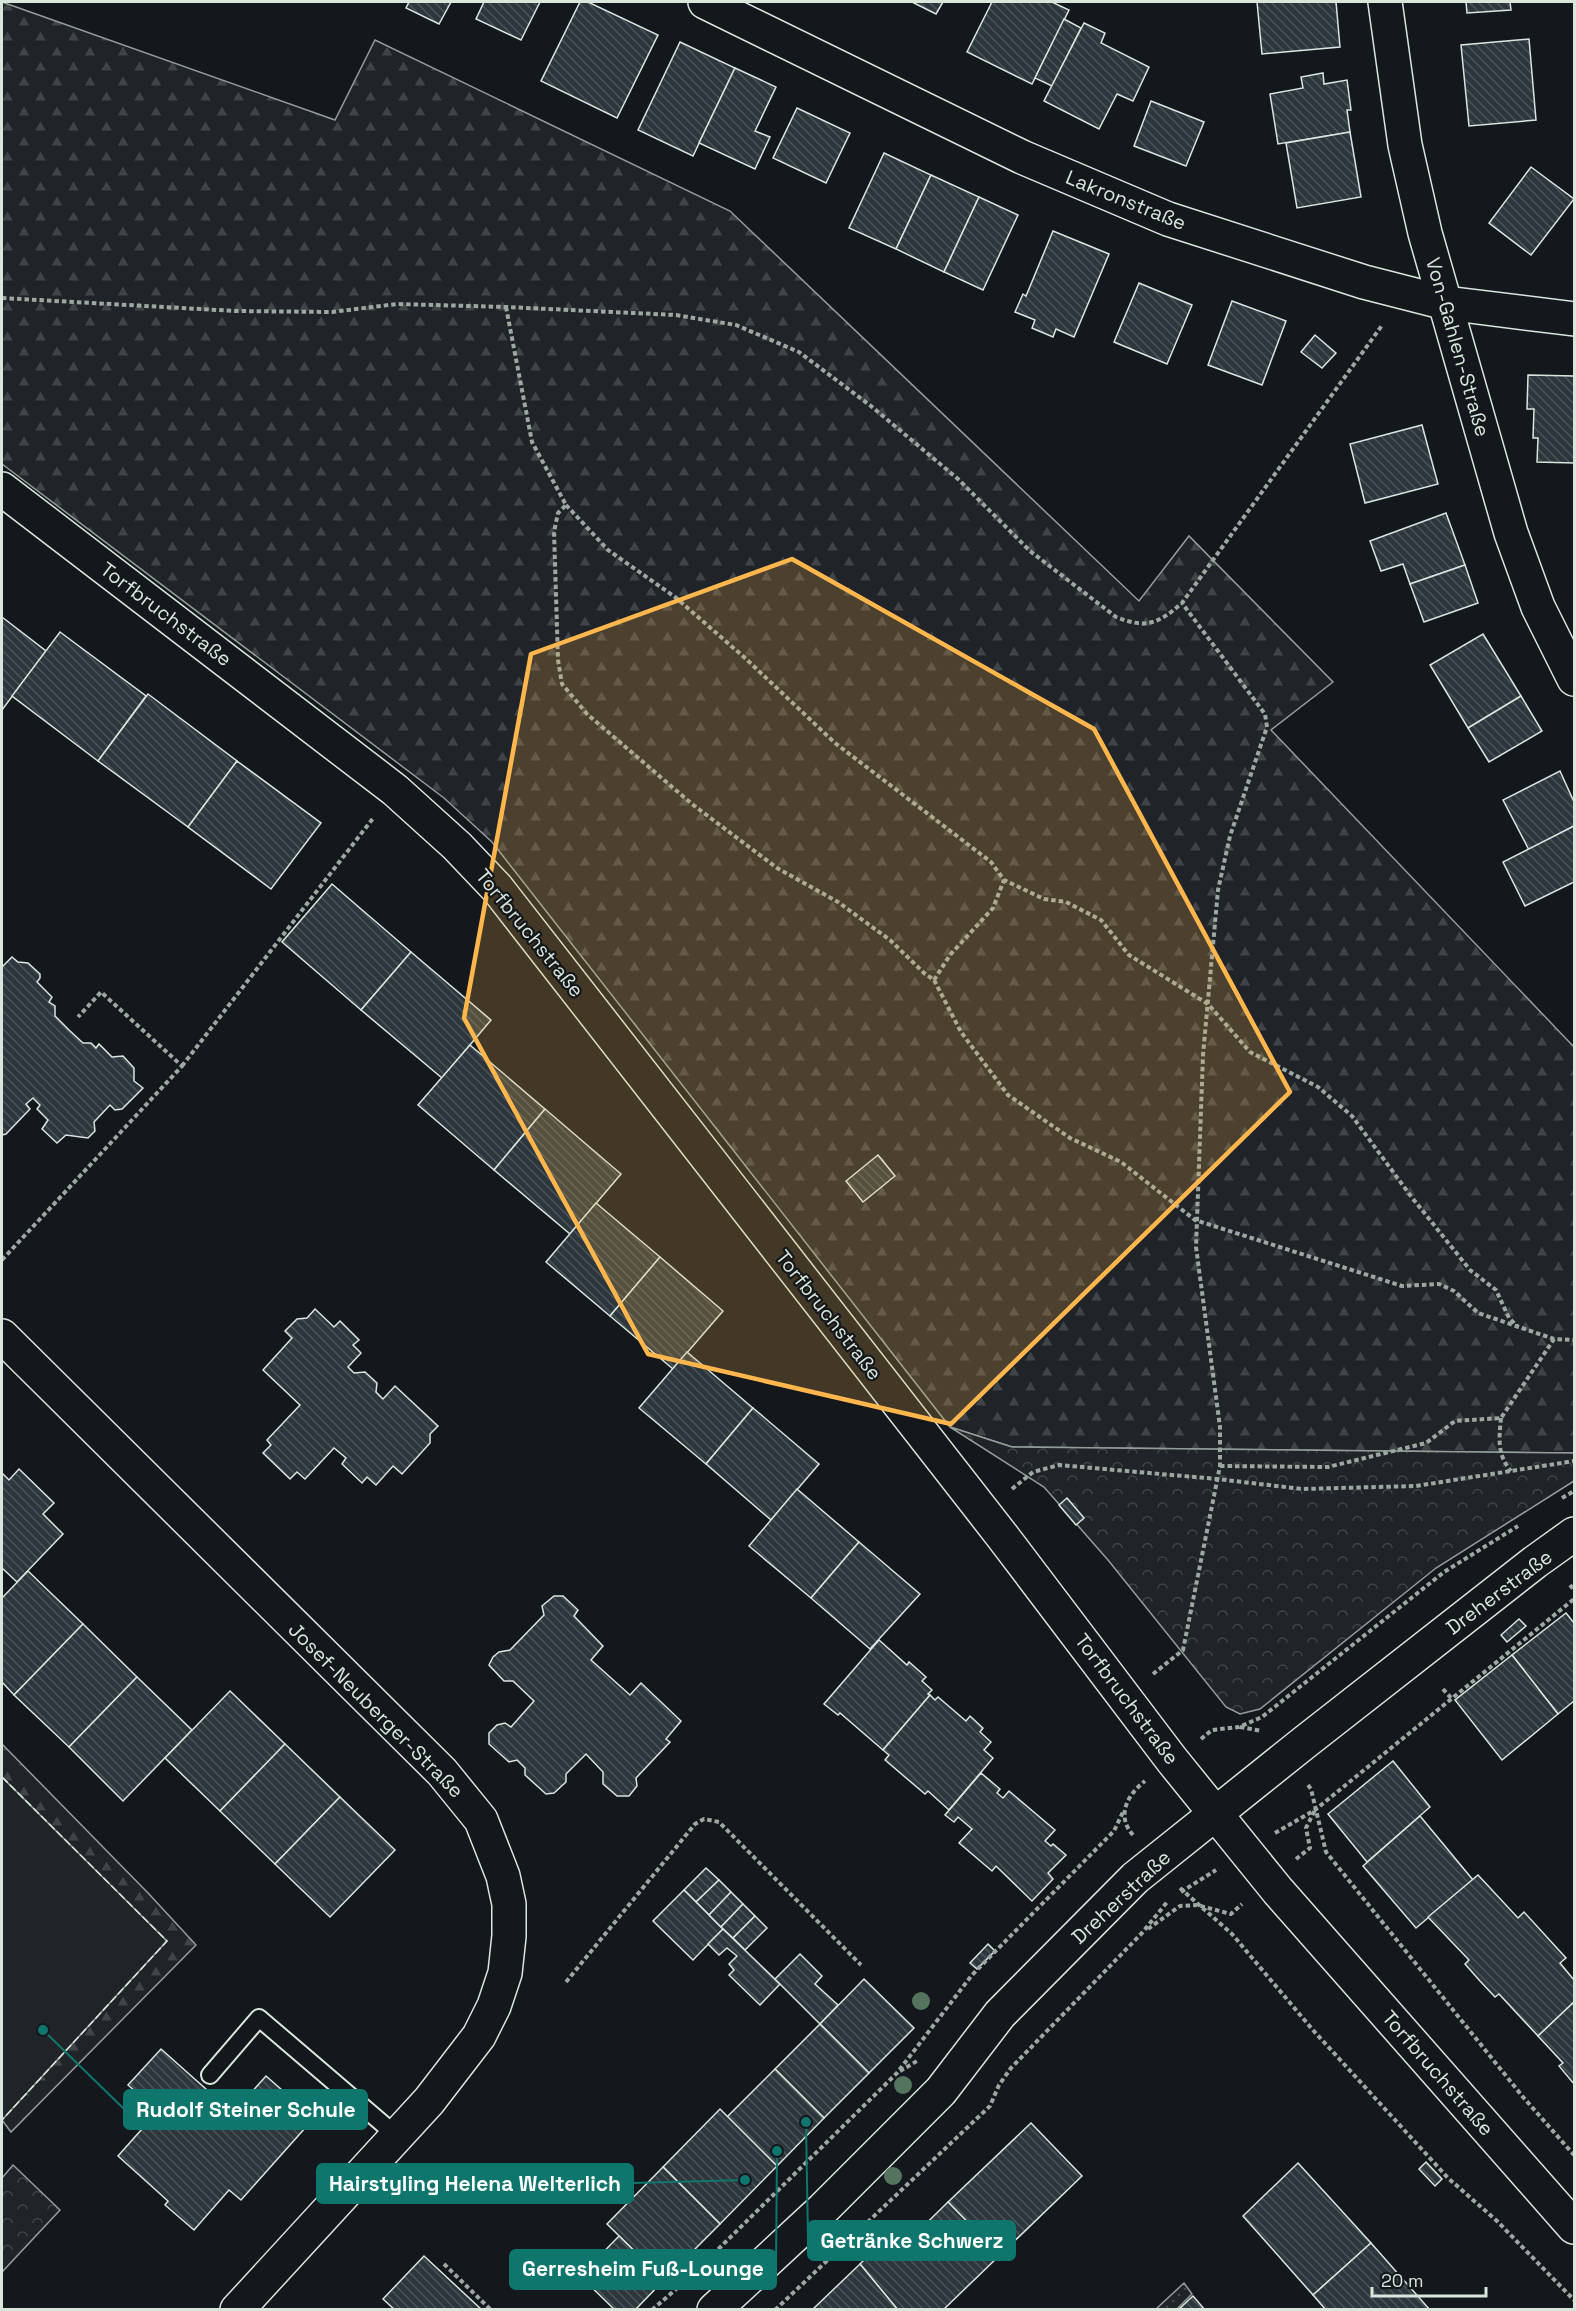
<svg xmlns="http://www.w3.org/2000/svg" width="1576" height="2311" viewBox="0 0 1576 2311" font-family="'Space Grotesk',sans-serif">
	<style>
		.grass { fill: #202428; stroke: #939e99; stroke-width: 1.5 }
		.forest { fill: url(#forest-firs); stroke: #939e99; stroke-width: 1.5 }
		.park { fill: url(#park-crowns); stroke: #939e99; stroke-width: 1.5 }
		.garden { fill: url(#garden-dots); stroke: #939e99; stroke-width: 1.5 }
		.building { fill: url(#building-back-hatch); stroke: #d8e6dc; stroke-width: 1.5 }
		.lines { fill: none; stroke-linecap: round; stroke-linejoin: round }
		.lane-casing { stroke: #d8e6dc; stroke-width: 20 }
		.street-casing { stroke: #d8e6dc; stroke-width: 36 }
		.secondary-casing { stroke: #d8e6dc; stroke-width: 36 }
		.path { stroke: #9da8a2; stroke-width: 4; stroke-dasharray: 4.5 3; stroke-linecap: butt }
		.lane { stroke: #14181c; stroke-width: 16 }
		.street { stroke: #14181c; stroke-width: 33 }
		.secondary { stroke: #14181c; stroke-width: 33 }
		.fence { stroke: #d8e6dc; stroke-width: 1.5; stroke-dasharray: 8 3; stroke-linecap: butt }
		.tree { fill: #55745f }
		.marked { fill: #ffb74d; fill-opacity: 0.2; stroke: #ffb74d; stroke-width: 4.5; stroke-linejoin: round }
		.labels { text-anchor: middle; stroke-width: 4.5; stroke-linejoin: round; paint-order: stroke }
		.street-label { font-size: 20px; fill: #d8e6dc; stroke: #14181c }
		.leader { fill: none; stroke: #0f766e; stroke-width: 2 }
		.callout-dot { fill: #0f766e; stroke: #14181c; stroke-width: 2 }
		.callout { fill: #0f766e; stroke: #0f766e; stroke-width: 2 }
		.callout-label { font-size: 21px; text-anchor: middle; font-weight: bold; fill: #fff }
	</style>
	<defs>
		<pattern id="forest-firs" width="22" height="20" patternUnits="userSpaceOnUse" patternTransform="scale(1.5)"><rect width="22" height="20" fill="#202428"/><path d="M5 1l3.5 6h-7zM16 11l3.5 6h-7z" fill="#404447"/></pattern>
		<pattern id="park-crowns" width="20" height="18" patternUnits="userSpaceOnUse" patternTransform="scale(1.5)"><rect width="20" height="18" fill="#202428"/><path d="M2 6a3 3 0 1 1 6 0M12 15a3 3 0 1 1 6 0" fill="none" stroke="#404447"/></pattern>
		<pattern id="garden-dots" width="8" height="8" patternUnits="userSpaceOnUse" patternTransform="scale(1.5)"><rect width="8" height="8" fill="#202428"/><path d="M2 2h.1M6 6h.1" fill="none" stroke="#404447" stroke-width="1.8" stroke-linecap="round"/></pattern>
		<pattern id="building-back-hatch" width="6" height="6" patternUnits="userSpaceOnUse" patternTransform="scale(1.5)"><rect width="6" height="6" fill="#2c363c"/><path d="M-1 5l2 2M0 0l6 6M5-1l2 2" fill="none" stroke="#4a5358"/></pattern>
	</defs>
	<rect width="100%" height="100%" fill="#14181c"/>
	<!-- grass -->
	<polygon class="grass" points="2,1777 167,1941 2,2120"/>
	<!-- forest -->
	<g class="forest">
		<polygon points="2,2 335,120 375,40 730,211 1139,601 1189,536 1333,682 1271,730 1574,1047 1574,1453 1012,1447 950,1427 492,842 444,798 2,464"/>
		<polygon points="2,1744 149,1894 196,1945 11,2132 2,2120 167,1941 2,1777"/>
	</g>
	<!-- park -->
	<g class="park">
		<polygon points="950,1427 1012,1447 1574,1453 1574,1481 1436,1568 1260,1709 1240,1714 1226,1707 1108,1560 1044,1487"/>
		<polygon points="13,2165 60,2210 2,2272 2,2178"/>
	</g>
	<!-- garden -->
	<polygon class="garden" points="1184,2283 1192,2294 1177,2309 1156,2309"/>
	<!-- building -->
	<g class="building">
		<polygon points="409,2 451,2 439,24 406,8"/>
		<polygon points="484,2 540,2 521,40 476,19"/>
		<polygon points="580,2 588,2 658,35 617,118 541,81"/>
		<polygon points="912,2 943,2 936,14"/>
		<polygon points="992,2 1052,2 1069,10 1032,84 967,52"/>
		<polygon points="1257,2 1336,2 1340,47 1262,54"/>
		<polygon points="1466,2 1510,2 1511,10 1467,13"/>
		<polygon points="1064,19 1081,28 1052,86 1035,78"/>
		<polygon points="1084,23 1105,33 1101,43 1149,67 1133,101 1117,94 1099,129 1044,101"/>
		<polygon points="1529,39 1536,120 1469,126 1461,45"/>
		<polygon points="680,42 735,68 693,156 638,130"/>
		<polygon points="735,68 776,87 755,131 770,137 755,169 699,143"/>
		<polygon points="1323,73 1324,84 1347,80 1351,110 1347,110 1350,132 1278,144 1270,94 1303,88 1301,77"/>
		<polygon points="1151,101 1204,122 1186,166 1134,146"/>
		<polygon points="797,108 850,133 826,183 773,158"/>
		<polygon points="1350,132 1361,197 1297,208 1286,143"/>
		<polygon points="884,153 931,175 896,249 849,228"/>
		<polygon points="1531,167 1574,199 1531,255 1489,223"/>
		<polygon points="931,175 979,197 944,272 896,249"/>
		<polygon points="979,197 1018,215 983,290 944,272"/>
		<polygon points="1053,231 1109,254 1074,337 1056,329 1053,337 1032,328 1035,320 1015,312 1023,294 1026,296"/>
		<polygon points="1139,283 1192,305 1167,364 1114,342"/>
		<polygon points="1232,301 1286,321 1262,385 1208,365"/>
		<polygon points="1315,335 1336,353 1322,368 1301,352"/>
		<polygon points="1528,375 1574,376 1574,463 1537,462 1538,438 1533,438 1534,409 1527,409"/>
		<polygon points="1422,425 1438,484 1365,503 1350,444"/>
		<polygon points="1446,513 1465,565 1410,584 1403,564 1381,571 1370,541"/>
		<polygon points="1465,565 1478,603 1424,622 1410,584"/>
		<polygon points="2,617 46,651 2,710"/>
		<polygon points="60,632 146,696 98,761 12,696"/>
		<polygon points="1483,634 1521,696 1468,728 1430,665"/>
		<polygon points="148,694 237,761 188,827 98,761"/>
		<polygon points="1521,696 1542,731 1489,762 1468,728"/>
		<polygon points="237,761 321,823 271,889 188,827"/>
		<polygon points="1560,771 1574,802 1574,826 1529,850 1503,800"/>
		<polygon points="1574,826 1574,882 1525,906 1503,862"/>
		<polygon points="332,884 411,952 361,1010 282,942"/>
		<polygon points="411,952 491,1020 442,1078 361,1010"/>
		<polygon points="12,957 18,962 28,963 40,974 40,978 37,982 52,997 49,1002 55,1006 55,1016 69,1030 83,1043 91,1043 96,1048 99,1044 112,1057 123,1056 134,1068 134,1081 143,1088 122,1109 115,1110 110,1105 94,1122 95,1131 88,1138 66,1135 57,1143 42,1129 48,1120 37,1109 40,1105 33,1098 26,1104 30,1109 6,1134 2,1135 2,967"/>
		<polygon points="470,1045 545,1109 494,1170 418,1105"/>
		<polygon points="545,1109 621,1174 570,1234 494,1170"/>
		<polygon points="878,1155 895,1176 863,1202 846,1181"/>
		<polygon points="596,1203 660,1257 610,1316 546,1262"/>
		<polygon points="660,1257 723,1311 673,1369 610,1316"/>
		<polygon points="315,1309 334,1327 340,1321 359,1340 353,1345 361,1353 348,1367 354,1373 365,1372 377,1383 376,1392 383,1399 395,1386 438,1426 430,1434 430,1443 402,1474 393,1466 376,1485 367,1477 362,1483 342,1464 346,1458 334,1448 305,1479 297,1472 290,1479 263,1453 271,1445 267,1440 300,1405 263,1370 292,1338 285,1331 297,1319 307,1318"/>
		<polygon points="687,1352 753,1408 706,1464 639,1408"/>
		<polygon points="753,1408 819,1464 771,1520 706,1464"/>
		<polygon points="19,1469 54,1503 43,1514 63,1534 17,1582 2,1568 2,1473 9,1480"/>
		<polygon points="797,1489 859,1542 811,1598 749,1546"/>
		<polygon points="1067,1498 1084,1518 1076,1525 1059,1505"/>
		<polygon points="859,1542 920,1594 870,1649 811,1598"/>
		<polygon points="28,1571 83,1624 14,1695 2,1682 2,1598"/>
		<polygon points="554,1596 563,1596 578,1610 574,1616 603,1646 591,1660 630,1695 641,1683 681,1721 666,1739 670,1742 636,1778 637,1786 629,1796 617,1796 603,1784 603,1772 586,1754 566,1774 566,1782 554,1793 546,1794 525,1775 525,1768 517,1760 509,1762 489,1744 489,1733 497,1725 505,1723 511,1727 534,1701 513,1681 504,1681 489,1665 493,1657 499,1652 510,1650 544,1615 542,1606"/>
		<polygon points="1566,1613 1574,1623 1574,1701 1558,1714 1512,1655"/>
		<polygon points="1519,1619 1526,1626 1507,1642 1501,1635"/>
		<polygon points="83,1624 137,1677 69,1747 14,1695"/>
		<polygon points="879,1640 907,1665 909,1662 926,1677 922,1681 932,1690 928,1694 930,1695 883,1750 840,1713 838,1715 824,1704"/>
		<polygon points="1512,1655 1558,1714 1502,1760 1455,1700"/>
		<polygon points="137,1677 192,1730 123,1801 69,1747"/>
		<polygon points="230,1691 285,1744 220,1811 165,1758"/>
		<polygon points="930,1695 935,1700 938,1697 966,1721 970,1716 983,1728 980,1732 991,1742 984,1750 993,1758 949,1810 928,1791 925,1794 885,1760 889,1755 883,1750"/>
		<polygon points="285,1744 340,1797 275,1864 220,1811"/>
		<polygon points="1393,1761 1430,1807 1367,1862 1328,1814"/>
		<polygon points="981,1773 1000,1789 997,1793 1003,1798 1009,1791 1055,1830 1045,1841 1051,1846 1053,1844 1066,1855 1048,1873 1053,1879 1032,1901 996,1866 992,1871 959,1843 972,1829 958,1817 954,1822 945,1815"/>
		<polygon points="340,1797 395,1850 330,1917 275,1864"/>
		<polygon points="1420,1816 1473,1880 1416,1928 1363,1866"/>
		<polygon points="706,1868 719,1880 696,1902 684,1890"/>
		<polygon points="1478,1875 1518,1918 1524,1912 1566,1958 1560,1963 1574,1980 1574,2002 1538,2036 1499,1994 1495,1997 1480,1981 1465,1964 1469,1960 1428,1917"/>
		<polygon points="719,1880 731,1892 709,1915 696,1902"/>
		<polygon points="684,1890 723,1929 693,1960 653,1921"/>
		<polygon points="731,1892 743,1904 721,1927 709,1915"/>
		<polygon points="743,1904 755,1916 733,1938 721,1927"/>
		<polygon points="755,1916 767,1928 745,1950 733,1938"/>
		<polygon points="723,1929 780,1984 760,2005 729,1975 734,1970 729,1964 737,1956 727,1948 719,1955 708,1944"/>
		<polygon points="988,1944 995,1951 977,1969 970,1963"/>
		<polygon points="800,1954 822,1976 815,1984 838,2005 820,2024 775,1979"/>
		<polygon points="864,1979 914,2028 869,2073 820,2024"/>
		<polygon points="1574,2002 1574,2084 1559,2066 1563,2063 1538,2036"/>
		<polygon points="820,2024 869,2073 824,2118 775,2069"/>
		<polygon points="161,2049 233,2113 266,2076 314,2118 241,2200 229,2190 194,2230 165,2205 168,2201 118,2156 158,2111 128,2085"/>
		<polygon points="775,2069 824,2118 777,2166 727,2117"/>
		<polygon points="720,2109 777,2166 720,2224 663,2167"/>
		<polygon points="1031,2123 1082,2176 1000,2255 948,2202"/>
		<polygon points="1426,2162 1442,2179 1435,2186 1419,2169"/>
		<polygon points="1298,2163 1371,2243 1313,2295 1243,2216"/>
		<polygon points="663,2167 720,2224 664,2280 607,2224"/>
		<polygon points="948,2202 1000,2255 943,2310 898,2310 860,2264 873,2251 885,2252 891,2258"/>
		<polygon points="619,2236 664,2280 635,2310 615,2310 580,2276"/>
		<polygon points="1371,2243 1430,2310 1326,2310 1313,2295"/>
		<polygon points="424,2256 482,2310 395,2310 383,2299"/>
		<polygon points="860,2264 898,2310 812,2310"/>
		<polygon points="1193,2296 1205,2310 1178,2310"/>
	</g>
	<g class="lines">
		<defs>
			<polyline id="lane" points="210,2075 259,2018 397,2136"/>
			<g id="street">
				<polyline points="705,2 1022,157 1168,219 1364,282 1446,303 1574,319"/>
				<polyline points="1385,2 1405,145 1425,233 1511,533 1538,607 1574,679"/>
				<polyline points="2,1336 442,1772 481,1820 503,1876 509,1904 509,1936 505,1973 494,2006 479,2036 429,2101 237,2310"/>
			</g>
			<g id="secondary">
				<polyline points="2,489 395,790 457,846 497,888 1003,1537 1172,1760 1278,1891 1574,2227"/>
				<polyline points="714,2310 823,2209 941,2091 1000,2014 1135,1878 1305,1742 1535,1562 1574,1534"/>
			</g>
		</defs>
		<!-- lane casing -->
		<use href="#lane" class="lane-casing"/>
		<!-- street casing -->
		<use href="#street" class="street-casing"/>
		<!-- secondary casing -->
		<use href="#secondary" class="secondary-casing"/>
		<!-- path -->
		<g class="path">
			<path d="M2 298 235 311 332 312 397 304 506 307 676 315 736 325 799 352 871 406 958 479 1030 551 1116 617C1146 629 1158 624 1182 603L1383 324"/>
			<polyline points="506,307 532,442 566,505 558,513 554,532 558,660 562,684 587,714 692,804 777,868 838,902 890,940 924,973 934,980 961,1032 1008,1095 1070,1138 1121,1162 1195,1220 1402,1286 1439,1284 1454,1291 1478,1313 1554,1339 1574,1340"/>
			<polyline points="566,505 608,550 675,597 745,658 835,743 991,862 1004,880 1044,899 1066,902 1101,920 1129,955 1208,1004 1250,1052 1318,1087 1352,1116 1410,1195 1470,1270 1496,1290 1509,1318 1518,1327"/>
			<polyline points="934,980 950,955 993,908 1004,880"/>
			<polyline points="182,1066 374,817"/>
			<polyline points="2,1260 182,1066 101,992 78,1017"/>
			<path d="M1501 1418C1499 1439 1497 1455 1511 1471"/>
			<polyline points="1220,1466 1328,1467 1426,1443 1455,1421 1501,1418 1554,1339"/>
			<polyline points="1012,1489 1033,1472 1059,1465 1217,1479 1302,1489 1416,1486 1574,1461"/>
			<polyline points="1562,1498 1574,1491"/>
			<polyline points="1570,1585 1574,1590"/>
			<polyline points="1153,1674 1183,1650 1220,1466 1220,1427 1196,1247 1203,1055 1218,890 1230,836 1267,727 1265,714 1182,603"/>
			<polyline points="1443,1689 1452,1699"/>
			<polyline points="1240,1727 1262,1731"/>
			<polyline points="1201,1739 1212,1730 1239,1727 1262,1717 1444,1572 1518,1526"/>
			<polyline points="1308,1785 1311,1789 1326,1852 1523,2097 1574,2155"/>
			<polyline points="1275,1833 1315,1810 1574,1599"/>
			<path d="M1133 1835C1116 1816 1127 1795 1145 1781"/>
			<polyline points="1296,1859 1310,1848 1306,1828 1315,1810"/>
			<polyline points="1180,1888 1232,1934 1312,2029 1448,2178 1497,2221 1574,2300"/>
			<polyline points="1181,1892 1216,1870"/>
			<polyline points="1148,1929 1180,1906 1197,1905 1231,1914 1242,1904"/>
			<polyline points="566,1982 695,1824 704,1819 719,1822 861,1965"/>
			<polyline points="900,2071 917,2061"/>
			<polyline points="444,2264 491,2310"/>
			<polyline points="652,2310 690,2277 897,2073 972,1975 1114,1831 1124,1810"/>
			<polyline points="775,2310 990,2106 999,2085 1011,2068 1142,1933 1168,1901"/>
		</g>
		<!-- lane -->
		<use href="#lane" class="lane"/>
		<!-- street -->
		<use href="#street" class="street"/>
		<!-- secondary -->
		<use href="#secondary" class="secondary"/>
		<!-- fence -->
		<polyline class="fence" points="2,1777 167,1941 2,2120"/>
	</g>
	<!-- trees -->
	<g class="tree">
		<circle cx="921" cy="2001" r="9"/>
		<circle cx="903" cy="2085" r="9"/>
		<circle cx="893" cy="2176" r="9"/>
	</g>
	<!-- marked area -->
	<path class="marked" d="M792 559 1094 729 1290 1092 951 1424 648 1354 464 1018 531 654Z"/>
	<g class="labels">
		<!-- street labels -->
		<g class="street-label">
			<text transform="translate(1126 200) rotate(22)" y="7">Lakronstraße</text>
			<text transform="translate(1458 347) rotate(74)" y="7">Von-Gahlen-Straße</text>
			<text transform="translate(166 614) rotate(37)" y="7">Torfbruchstraße</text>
			<text transform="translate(530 933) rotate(51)" y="7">Torfbruchstraße</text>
			<text transform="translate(829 1315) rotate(52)" y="7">Torfbruchstraße</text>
			<text transform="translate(1499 1592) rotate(-37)" y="7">Dreherstraße</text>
			<text transform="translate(1127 1699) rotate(53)" y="7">Torfbruchstraße</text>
			<text transform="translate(376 1710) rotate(45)" y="7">Josef-Neuberger-Straße</text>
			<text transform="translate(1121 1897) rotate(-43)" y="7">Dreherstraße</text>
			<text transform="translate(1438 2073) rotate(49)" y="7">Torfbruchstraße</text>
		</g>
	</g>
	<!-- callouts -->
	<path class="leader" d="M43 2030L124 2109M745 2180L633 2183M806 2122L808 2241M777 2151L776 2269"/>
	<g class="callout-dot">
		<circle cx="43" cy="2030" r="6"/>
		<circle cx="745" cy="2180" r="6"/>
		<circle cx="806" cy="2122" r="6"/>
		<circle cx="777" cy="2151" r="6"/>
	</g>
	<g class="callout">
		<rect x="124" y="2090" width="243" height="39" rx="6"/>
		<rect x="317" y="2164" width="316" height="39" rx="6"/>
		<rect x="808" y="2221" width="207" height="39" rx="6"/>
		<rect x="510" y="2250" width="266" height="39" rx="6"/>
	</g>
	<g class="callout-label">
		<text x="246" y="2117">Rudolf Steiner Schule</text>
		<text x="475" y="2191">Hairstyling Helena Welterlich</text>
		<text x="912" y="2248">Getränke Schwerz</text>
		<text x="643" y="2276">Gerresheim Fuß-Lounge</text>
	</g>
	<!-- border -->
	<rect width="1576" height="2311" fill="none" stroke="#d8e6dc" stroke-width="6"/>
	<!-- scale -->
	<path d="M1372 2287v9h114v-9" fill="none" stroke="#d8e6dc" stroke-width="3"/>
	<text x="1381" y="2287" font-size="18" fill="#d8e6dc" stroke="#14181c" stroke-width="4.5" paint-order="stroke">20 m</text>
</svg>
